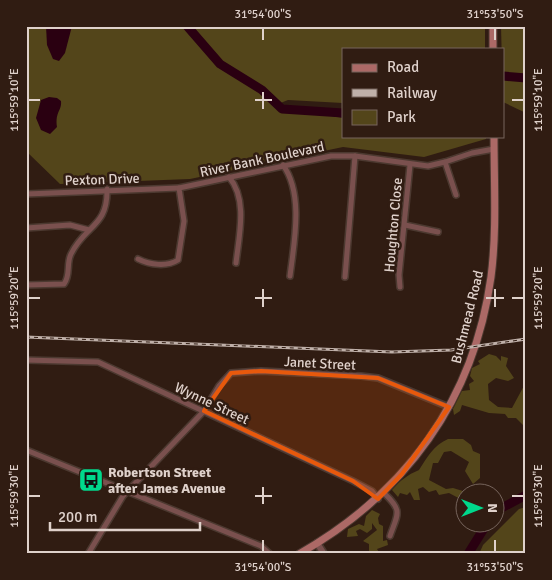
<svg xmlns="http://www.w3.org/2000/svg" width="552" height="580" viewBox="0 0 552 580" font-family="Signika,sans-serif">
	<style>
		.green { fill: #53451a }
		.water { fill: #2a0011 }
		.lines { fill: none; stroke-linecap: round; stroke-linejoin: round }
		.river { stroke: #2a0011; stroke-width: 9 }
		.minor-casing { stroke: #4c3930; stroke-width: 8 }
		.tertiary-casing { stroke: #4c3930; stroke-width: 9 }
		.secondary-casing { stroke: #4c3930; stroke-width: 9 }
		.minor { stroke: #7a504e; stroke-width: 5 }
		.tertiary { stroke: #7a504e; stroke-width: 6 }
		.secondary { stroke: #ac6966; stroke-width: 7 }
		.rail-casing { stroke: #bfb0a9; stroke-width: 3 }
		.rail { stroke: #301c12; stroke-width: 1; stroke-dasharray: 4; stroke-linecap: butt }
		.marked { fill: #e8590c; fill-opacity: 0.2; stroke: #e8590c; stroke-width: 4; stroke-linejoin: round }
		.ticks { fill: none; stroke: #dfd1cb; stroke-width: 2 }
		.labels { text-anchor: middle; stroke-width: 5; stroke-linejoin: round; paint-order: stroke }
		.street-label { font-size: 14px; fill: #dfd1cb; stroke: #301c12 }
		.poi-label { font-size: 14px; font-weight: bold; fill: #dfd1cb; stroke: #301c12; text-anchor: start }
		.neatline { fill: none; stroke: #dfd1cb; stroke-width: 2 }
		.ticks-label { font-size: 12px; text-anchor: middle; fill: #dfd1cb }
	</style>
	<rect width="100%" height="100%" fill="#301c12"/>
	<!-- green -->
	<g class="green">
		<polygon points="26,26 485,26 485,49 343,49 343,103 288,100 273,106 343,118 343,136 486,136 486,139 424,157 343,147 190,179 60,184 26,151"/>
		<polygon points="501,26 526,26 526,113 503,102"/>
		<polygon points="489,354 496,356 501,361 501,356 508,358 506,366 514,378 508,381 496,378 488,384 489,400 498,407 512,408 526,382 526,418 523,425 516,418 508,418 505,414 489,413 462,405 460,411 454,415 453,409 462,391 470,390 469,384 474,381 470,376 472,368 480,364 478,361"/>
		<path d="M448 439H463L471 445 473 451 480 454V478L473 484 465 471 469 462 451 451 444 452 438 463H433L429 480 446 489 453 488 466 492 470 490V492H464V501L449 493 439 495 436 490 429 492 423 487 418 489 420 500H414L410 492 407 495 400 493 398 497 392 490C401 480 407 475 419 470 428 456 433 446 448 439Z"/>
		<polygon points="526,507 526,554 479,554 483,545 519,509"/>
		<polygon points="372,510 380,514 378,518 379,524 383,526 383,541 387,540 388,545 377,549 380,554 369,554 369,544 363,541 377,530 372,523 372,529 367,533 360,529 356,531 358,536 347,537 348,529 359,524 364,526 366,516"/>
	</g>
	<!-- water -->
	<g class="water">
		<polygon points="46,26 72,26 65,53 59,61 53,59 47,45"/>
		<path d="M49 97 57 98 61 101C62 111 55 111 57 127L50 134 41 130 36 118 41 100Z"/>
	</g>
	<g class="lines">
		<!-- river -->
		<g class="river">
			<polyline points="187,26 220,64 262,90 282,109 343,113"/>
			<polyline points="503,76 526,78"/>
			<polyline points="494,512 526,495"/>
			<polyline points="468,554 488,522"/>
		</g>
		<defs>
			<g id="minor">
				<polyline points="445,162 456,195"/>
				<path d="M283 165C304 194 294 243 290 276"/>
				<path d="M229 177C248 199 239 236 236 263"/>
				<polyline points="26,194 179,188"/>
				<polyline points="405,225 438,232"/>
				<polyline points="26,228 70,225 89,230"/>
				<path d="M138 259C150 265 167 267 178 260L184 221 179 188 331 156H355L428 166 445 162 472 153 494 149"/>
				<polyline points="345,277 355,156"/>
				<path d="M26 285 64 284C71 275 66 264 71 254 85 225 108 227 107 189"/>
				<polyline points="400,287 399,275 410,165"/>
				<polyline points="26,360 98,362 353,481 372,491 378,499"/>
				<polyline points="26,450 261,546 270,554"/>
				<path d="M384 493C403 511 398 513 390 536"/>
				<polyline points="88,554 123,496 204,411 219,386 231,373 261,371 361,376 378,378 449,407"/>
			</g>
			<polyline id="tertiary" points="317,543 324,554"/>
			<g id="secondary">
				<polyline points="493,26 493,49"/>
				<path d="M299 554C406 493 474 400 491 277 497 231 494 183 494 136"/>
			</g>
		</defs>
		<!-- minor casing -->
		<use href="#minor" class="minor-casing"/>
		<!-- tertiary casing -->
		<use href="#tertiary" class="tertiary-casing"/>
		<!-- secondary casing -->
		<use href="#secondary" class="secondary-casing"/>
		<!-- minor -->
		<use href="#minor" class="minor"/>
		<!-- tertiary -->
		<use href="#tertiary" class="tertiary"/>
		<!-- secondary -->
		<use href="#secondary" class="secondary"/>
		<defs>
			<polyline id="rail" points="26,337 392,352 451,350 526,339"/>
		</defs>
		<!-- rail casing -->
		<use href="#rail" class="rail-casing"/>
		<!-- rail -->
		<use href="#rail" class="rail"/>
	</g>
	<!-- marked area -->
	<path class="marked" d="M261 371 378 378 449 407 402 474 378 499 353 481 204 411 231 373Z"/>
	<!-- ticks -->
	<path class="ticks" d="M263 28V40M495 28V40M263 92V109M28 100H40M255 100H272M512 100H524M263 289V307M495 289V307M28 298H40M255 298H272M486 298H504M512 298H524M263 487V504M28 496H40M255 496H272M512 496H524M263 540V552M495 540V552"/>
	<!-- icons -->
	<defs>
		<symbol id="bus-square" viewBox="-11 -11 22 22"><rect x="-9" y="-9" width="18" height="18" rx="4" fill="#00d98c" stroke="#301c12"/><path d="M-5-6H5V4H4V6H2V4H-2V6H-4V4H-5ZM-3.5-4V0h7V-4ZM-3.5 1.2v1.5H-2V1.2ZM2 1.2v1.5H3.5V1.2Z" fill="#111"/></symbol>
	</defs>
	<g fill-rule="evenodd">
		<use href="#bus-square" x="77" y="466" width="28" height="28"/>
	</g>
	<g class="labels">
		<!-- street labels -->
		<g class="street-label">
			<text transform="translate(262 159) rotate(-12)" y="5">River Bank Boulevard</text>
			<text transform="translate(102 179) rotate(-2)" y="5">Pexton Drive</text>
			<text transform="translate(393 225) rotate(-85)" y="5">Houghton Close</text>
			<text transform="translate(467 317) rotate(-76)" y="5">Bushmead Road</text>
			<text transform="translate(320 363) rotate(3)" y="5">Janet Street</text>
			<text transform="translate(212 403) rotate(25)" y="5">Wynne Street</text>
		</g>
		<!-- poi labels -->
		<g class="poi-label">
			<text x="108" y="477">Robertson Street<tspan x="108" dy="16">after James Avenue</tspan></text>
		</g>
	</g>
	<!-- border -->
	<rect width="552" height="580" fill="none" stroke="#301c12" stroke-width="55"/>
	<!-- legend -->
	<rect x="342" y="48" width="162" height="90" fill="#301c12" stroke="#76645c"/>
	<rect x="352" y="64" width="25" height="8" fill="#ac6966" stroke="#76645c"/>
	<text x="387" y="72" font-size="15" fill="#dfd1cb">Road</text>
	<rect x="352" y="89" width="25" height="8" fill="#bfb0a9" stroke="#76645c"/>
	<text x="387" y="98" font-size="15" fill="#dfd1cb">Railway</text>
	<rect x="352" y="110" width="25" height="15" fill="#53451a" stroke="#76645c"/>
	<text x="387" y="122" font-size="15" fill="#dfd1cb">Park</text>
	<!-- north arrow -->
	<g transform="translate(480 508) rotate(90)"><circle r="24" fill="#301c12" stroke="#76645c"/>
	<path d="M0-4L9 19L0 12L-9 19Z" fill="#00d98c"/>
	<text y="-8" font-size="14" font-weight="bold" text-anchor="middle" fill="#dfd1cb">N</text>
	</g>
	<!-- scale -->
	<path d="M50 522v8h150v-8" fill="none" stroke="#dfd1cb" stroke-width="2.5"/>
	<text x="58" y="522" font-size="15" fill="#dfd1cb" stroke="#301c12" stroke-width="4" paint-order="stroke">200 m</text>
	<rect x="28" y="28" width="496" height="524" class="neatline"/>
	<g class="ticks-label">
		<text x="263" y="18">31°54'00"S</text>
		<text x="495" y="18">31°53'50"S</text>
		<text transform="translate(538 100) rotate(-90)" y="4">115°59'10"E</text>
		<text transform="translate(14 100) rotate(-90)" y="4">115°59'10"E</text>
		<text transform="translate(14 298) rotate(-90)" y="4">115°59'20"E</text>
		<text transform="translate(538 298) rotate(-90)" y="4">115°59'20"E</text>
		<text transform="translate(14 496) rotate(-90)" y="4">115°59'30"E</text>
		<text transform="translate(538 496) rotate(-90)" y="4">115°59'30"E</text>
		<text x="263" y="571">31°54'00"S</text>
		<text x="495" y="571">31°53'50"S</text>
	</g>
</svg>
